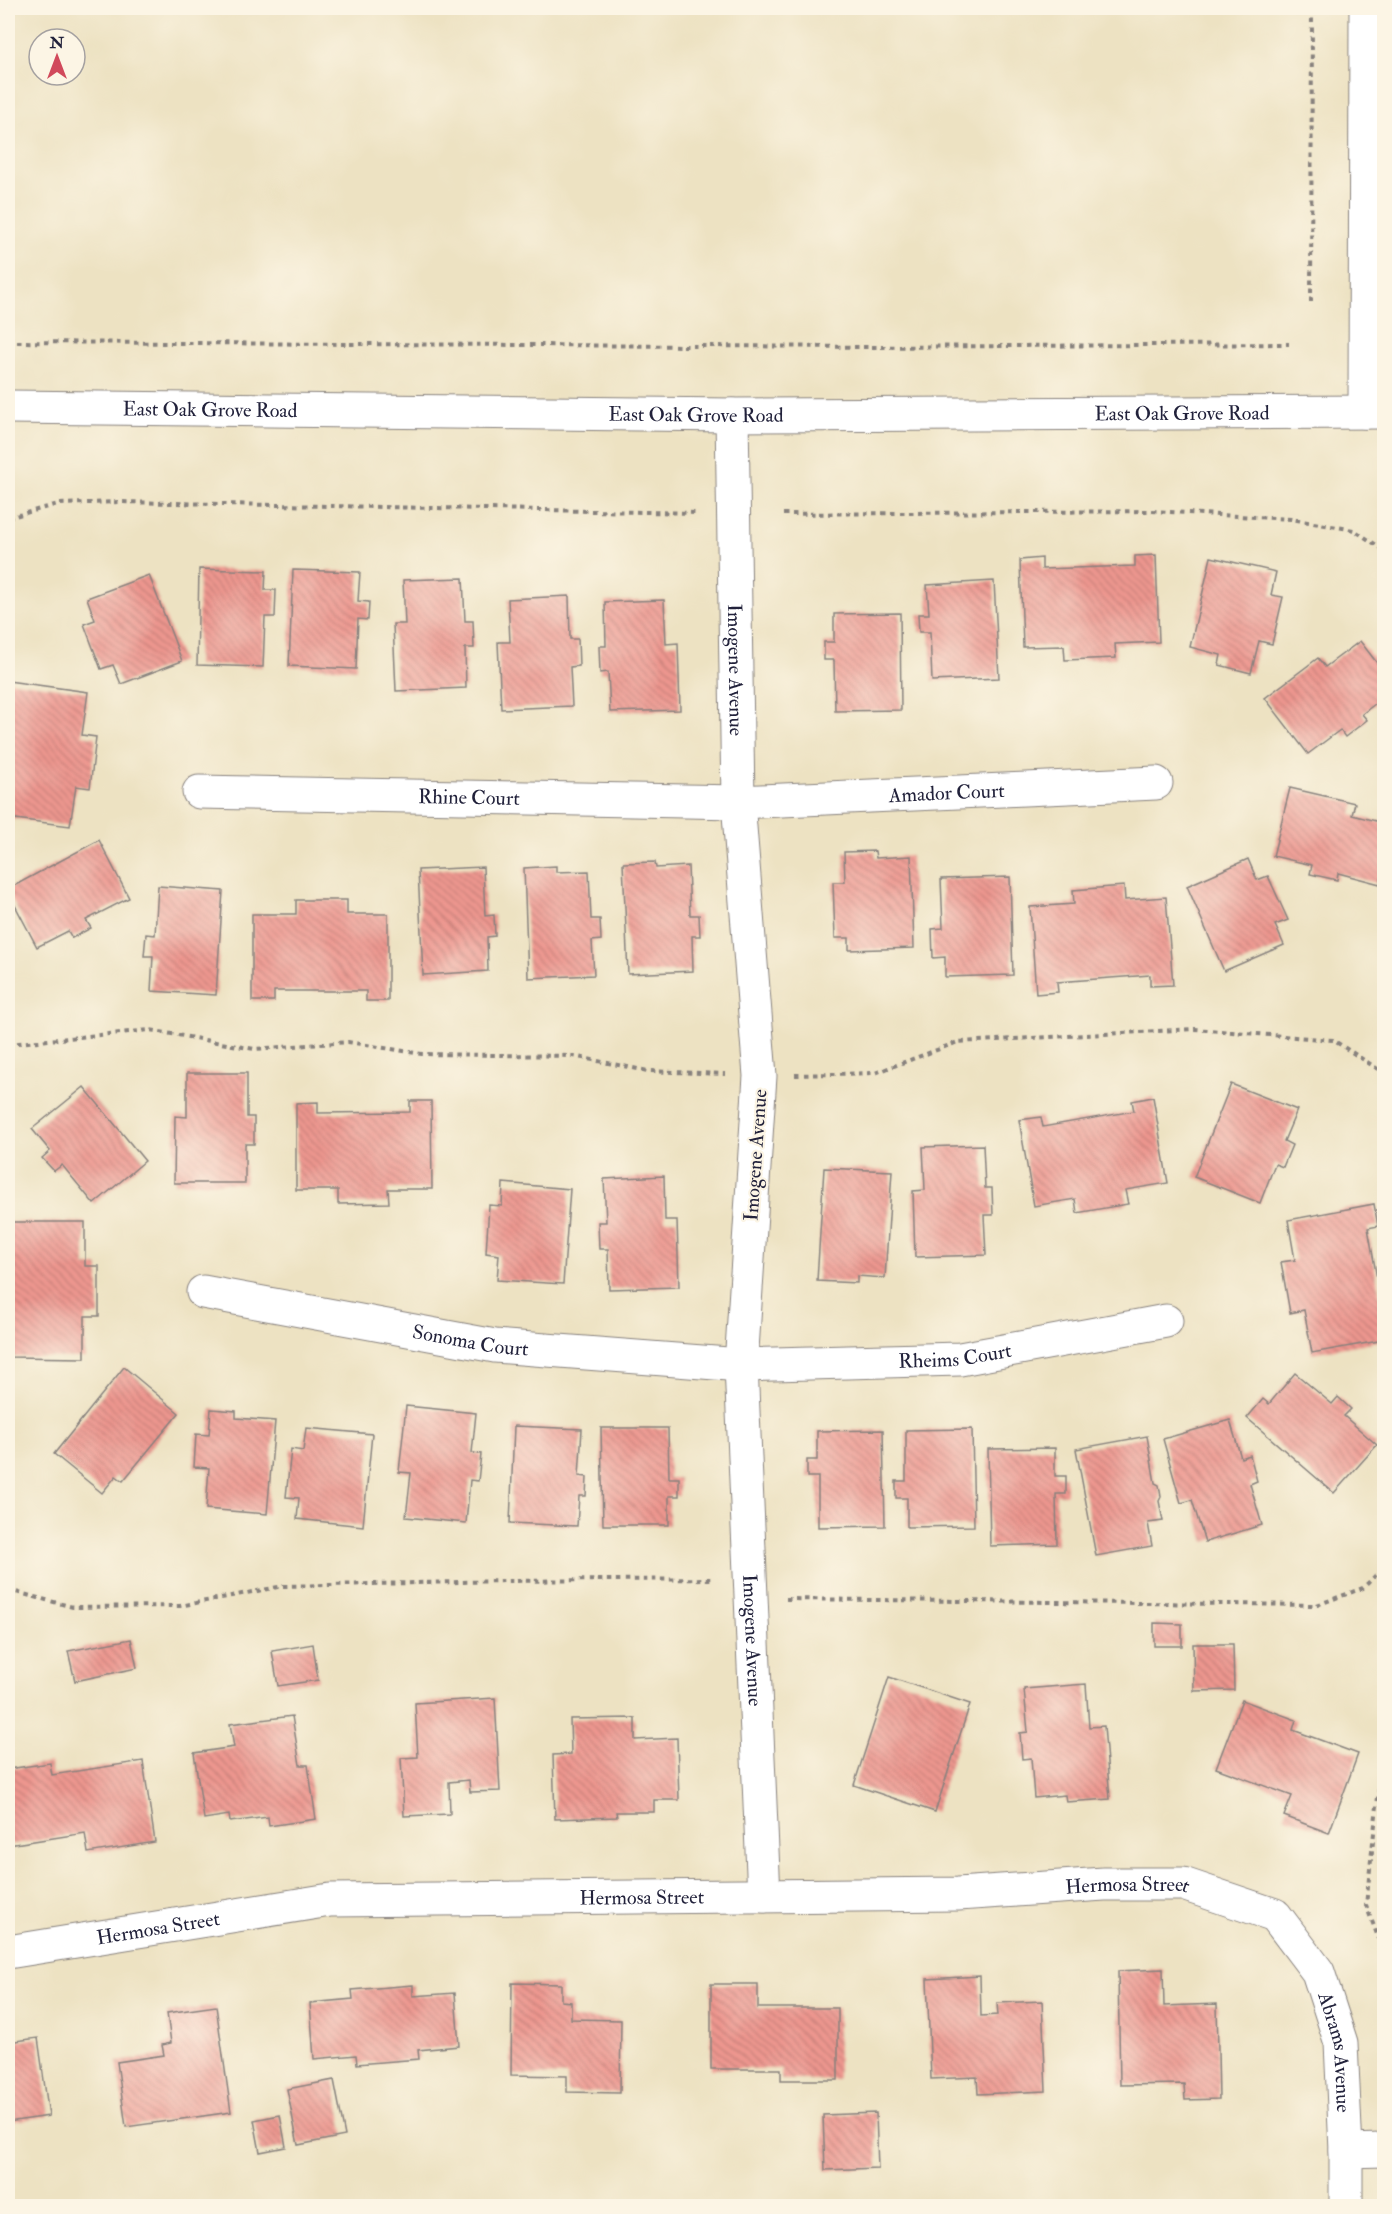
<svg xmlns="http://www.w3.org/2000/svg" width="1392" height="2214" viewBox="0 0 1392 2214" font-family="'IM FELL Double Pica',serif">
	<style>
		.building { fill: url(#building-back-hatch) }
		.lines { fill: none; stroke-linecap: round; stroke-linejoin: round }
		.minor-casing { stroke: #88827e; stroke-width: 35 }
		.path { stroke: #88827e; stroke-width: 4; stroke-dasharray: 4.5 4.5; stroke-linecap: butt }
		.minor { stroke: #fff; stroke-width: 33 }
		.labels { text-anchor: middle; stroke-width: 4.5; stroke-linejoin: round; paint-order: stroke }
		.street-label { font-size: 20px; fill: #22223b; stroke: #fcf5e5 }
	</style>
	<defs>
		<pattern id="building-back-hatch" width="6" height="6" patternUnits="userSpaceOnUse" patternTransform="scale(1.5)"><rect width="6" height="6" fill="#ee978f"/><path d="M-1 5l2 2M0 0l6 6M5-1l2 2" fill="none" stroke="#c07b76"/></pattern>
	</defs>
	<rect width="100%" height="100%" fill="#fcf5e5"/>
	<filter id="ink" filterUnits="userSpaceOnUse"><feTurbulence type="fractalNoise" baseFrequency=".0167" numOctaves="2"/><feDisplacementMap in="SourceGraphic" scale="12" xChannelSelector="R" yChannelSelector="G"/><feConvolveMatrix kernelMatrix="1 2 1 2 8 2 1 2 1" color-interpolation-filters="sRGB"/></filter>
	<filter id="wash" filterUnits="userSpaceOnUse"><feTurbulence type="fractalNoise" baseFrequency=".008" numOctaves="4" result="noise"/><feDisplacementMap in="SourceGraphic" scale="24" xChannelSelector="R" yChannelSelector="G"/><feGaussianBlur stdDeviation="1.35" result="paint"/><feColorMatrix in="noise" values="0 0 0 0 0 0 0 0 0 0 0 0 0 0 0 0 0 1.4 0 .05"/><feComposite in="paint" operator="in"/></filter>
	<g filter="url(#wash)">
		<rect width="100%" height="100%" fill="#ede2c2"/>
		<g id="blocks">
			<!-- building -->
			<g class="building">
				<polygon points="1156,555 1159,642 1115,644 1116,658 1065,660 1064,646 1023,647 1020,560 1042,558 1042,569 1135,566 1135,556"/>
				<polygon points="1211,557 1276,572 1271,595 1283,597 1272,644 1259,641 1251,673 1219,665 1221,655 1190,647"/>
				<polygon points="199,569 266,571 265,590 276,590 275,617 265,617 263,667 197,665"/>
				<polygon points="293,570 360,572 358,601 369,602 368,620 358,619 356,669 289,666"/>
				<polygon points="149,575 182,661 121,684 113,665 101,669 84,624 95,620 87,598"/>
				<polygon points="463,578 465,621 473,621 474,648 465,648 466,688 396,691 393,624 405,624 403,580"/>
				<polygon points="994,581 999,678 932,681 930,632 919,632 918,614 929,614 927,585"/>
				<polygon points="569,596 570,639 578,639 579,666 570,667 572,706 501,709 498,642 510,642 508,599"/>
				<polygon points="664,600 666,644 678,643 680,710 610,712 608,672 600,673 599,646 606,646 605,602"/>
				<polygon points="900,613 901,710 835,711 834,660 824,660 824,642 834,642 834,614"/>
				<polygon points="1360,641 1384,672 1384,697 1362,714 1367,720 1345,737 1340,730 1308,754 1265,698 1318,658 1325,667"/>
				<polygon points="8,681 88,692 82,735 96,737 90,788 76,786 70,826 8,818"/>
				<polygon points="1290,788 1355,803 1352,815 1384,823 1384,867 1380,884 1338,873 1337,880 1310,874 1312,865 1273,856"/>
				<polygon points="99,840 129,898 86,920 91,928 72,938 68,931 37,947 8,892 8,889"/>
				<polygon points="875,851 876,858 911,856 914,948 849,950 849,938 835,938 833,882 845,882 844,852"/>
				<polygon points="1248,859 1257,880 1268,876 1288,920 1275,925 1284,945 1224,971 1187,886"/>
				<polygon points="655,862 656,868 688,866 690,915 699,915 700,936 692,936 693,971 628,974 623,863"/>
				<polygon points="556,866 556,872 589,871 591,919 600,919 601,940 592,941 594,975 528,978 524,868"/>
				<polygon points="483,867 485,916 494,915 495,936 487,937 488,971 423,975 418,870"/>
				<polygon points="1010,877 1013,975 945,977 945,957 933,958 932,929 943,928 941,879"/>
				<polygon points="158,886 223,891 216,995 151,991 153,956 144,956 146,934 155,935"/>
				<polygon points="1124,886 1125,900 1166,897 1173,985 1150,986 1150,975 1057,982 1058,992 1036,994 1030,907 1074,904 1073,890"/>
				<polygon points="296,900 347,900 347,914 388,914 388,1001 366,1001 366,991 274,991 274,1001 252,1001 252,914 296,914"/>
				<polygon points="187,1073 247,1073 247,1117 254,1117 254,1144 245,1144 245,1183 174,1183 175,1116 187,1117"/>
				<polygon points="1231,1084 1297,1110 1284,1141 1292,1145 1283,1167 1275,1164 1260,1203 1194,1177"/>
				<polygon points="84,1087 145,1161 94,1204 62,1165 54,1171 42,1158 50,1151 32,1129"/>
				<polygon points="1153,1097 1168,1183 1125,1190 1128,1204 1077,1213 1075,1199 1034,1206 1019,1120 1041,1117 1043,1127 1134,1111 1132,1101"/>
				<polygon points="410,1101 431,1101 432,1189 388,1189 389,1203 338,1204 338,1190 296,1190 296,1103 318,1102 318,1113 410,1112"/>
				<polygon points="983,1145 985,1188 992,1188 993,1215 984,1215 986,1255 915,1257 913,1191 925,1190 923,1147"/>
				<polygon points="824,1168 892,1171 885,1278 857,1276 857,1283 817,1281"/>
				<polygon points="664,1176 665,1220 677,1220 679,1287 609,1289 608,1249 599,1249 598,1222 606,1222 604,1179"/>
				<polygon points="503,1183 570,1189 563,1284 497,1280 499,1255 486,1253 489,1205 502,1206"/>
				<polygon points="1374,1204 1378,1226 1368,1228 1384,1318 1384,1340 1312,1353 1304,1310 1290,1313 1281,1262 1295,1260 1288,1220"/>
				<polygon points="8,1222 85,1222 85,1266 99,1266 99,1316 85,1316 85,1358 8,1357"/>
				<polygon points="124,1367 179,1413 123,1481 116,1476 102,1493 54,1454"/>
				<polygon points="1295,1373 1332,1404 1338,1397 1351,1409 1344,1416 1377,1445 1334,1493 1247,1418 1263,1399 1269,1404"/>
				<polygon points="406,1406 476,1413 472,1453 481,1454 478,1481 470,1480 466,1523 406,1517 411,1473 399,1472"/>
				<polygon points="211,1409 236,1411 236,1418 275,1421 267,1514 206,1509 209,1468 194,1467 196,1434 209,1435"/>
				<polygon points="1230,1420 1241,1458 1250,1455 1257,1481 1250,1484 1262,1525 1205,1542 1192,1500 1181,1503 1163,1439"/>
				<polygon points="514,1426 582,1429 579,1476 587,1477 586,1496 579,1496 577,1526 510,1523"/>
				<polygon points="306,1428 372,1434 363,1526 297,1519 299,1498 286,1497 291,1449 303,1451"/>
				<polygon points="601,1428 668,1428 669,1478 679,1478 679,1496 669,1496 669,1525 603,1525"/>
				<polygon points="972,1429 974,1526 907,1527 907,1498 896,1498 896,1481 906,1481 906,1430"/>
				<polygon points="883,1430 885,1526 818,1527 818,1477 807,1477 807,1460 817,1460 817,1431"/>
				<polygon points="1147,1436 1155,1483 1159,1485 1161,1497 1159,1501 1163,1521 1148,1523 1152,1546 1096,1556 1076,1449"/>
				<polygon points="1055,1448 1055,1476 1066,1476 1066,1494 1056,1494 1057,1544 990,1546 988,1449"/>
				<polygon points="1154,1623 1182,1624 1182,1646 1154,1646"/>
				<polygon points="131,1639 137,1668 75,1681 68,1651"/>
				<polygon points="313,1644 318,1680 278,1686 272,1651"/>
				<polygon points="1193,1644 1233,1644 1234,1690 1194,1691"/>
				<polygon points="889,1677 970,1704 935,1812 854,1785"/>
				<polygon points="1086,1684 1089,1727 1104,1726 1110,1799 1066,1802 1065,1795 1034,1798 1031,1758 1022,1759 1020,1733 1028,1732 1024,1689"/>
				<polygon points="495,1698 500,1791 470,1792 469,1780 449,1782 450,1814 404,1816 401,1758 418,1757 415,1703"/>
				<polygon points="1242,1700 1296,1720 1293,1730 1358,1754 1329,1833 1284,1816 1292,1796 1216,1768"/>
				<polygon points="292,1716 300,1765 308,1765 316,1819 269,1826 268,1817 230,1822 229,1815 204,1819 194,1753 234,1747 230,1724"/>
				<polygon points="635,1718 635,1740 677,1738 679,1800 654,1800 654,1812 616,1812 617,1817 555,1819 553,1755 571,1754 570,1719"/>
				<polygon points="143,1761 155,1842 88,1853 85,1833 8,1845 8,1769 50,1763 52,1775"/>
				<polygon points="1163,1969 1164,2006 1217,2004 1219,2099 1185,2100 1184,2084 1120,2085 1118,1971"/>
				<polygon points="980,1976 981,2016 998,2015 997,2003 1042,2001 1046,2091 978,2094 977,2077 931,2079 927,1979"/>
				<polygon points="512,1983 561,1984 561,2001 571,2002 571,2019 621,2020 620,2093 567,2092 567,2076 511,2075"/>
				<polygon points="711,1984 758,1984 758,2008 838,2008 838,2080 781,2080 781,2069 711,2069"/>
				<polygon points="413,1985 413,1996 455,1993 459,2046 418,2050 419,2059 357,2064 356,2055 314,2059 310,2003 353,1999 352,1990"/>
				<polygon points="216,2006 231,2112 126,2127 117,2062 164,2055 162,2045 171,2043 167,2013"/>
				<polygon points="38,2038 49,2116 8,2122 8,2042"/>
				<polygon points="334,2080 345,2136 298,2145 287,2089"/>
				<polygon points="876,2113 878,2168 825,2170 823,2115"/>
				<polygon points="280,2115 286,2147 260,2152 254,2120"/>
			</g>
		</g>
	</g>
	<g filter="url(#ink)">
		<use href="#blocks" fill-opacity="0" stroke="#88827e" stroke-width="1.5"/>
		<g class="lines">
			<defs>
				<g id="minor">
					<path id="s1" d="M8 407 732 415 1384 412"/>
					<polyline points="1365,412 1366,8"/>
					<path id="s2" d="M732 415 738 802 760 1076 741 1365 764 1896"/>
					<path id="s3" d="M199 792 738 802 1156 783"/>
					<path id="s4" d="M203 1292 495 1346 741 1365 960 1359 1166 1321"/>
					<path id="s5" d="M8 1952 330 1900 958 1894 1104 1884H1183L1275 1915 1318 1972 1341 2043 1346 2151V2206"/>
					<polyline points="1346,2151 1384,2150"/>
				</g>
			</defs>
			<!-- minor casing -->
			<use href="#minor" class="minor-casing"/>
			<!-- path -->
			<g class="path">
				<polyline points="1311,302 1312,8"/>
				<polyline points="8,342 872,347 1289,344"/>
				<polyline points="783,514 1151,511 1291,519 1354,530 1384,550"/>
				<polyline points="8,518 58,504 118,502 698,513"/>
				<polyline points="8,1044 150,1030 254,1049 348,1042 422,1054 573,1056 648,1071 725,1074"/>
				<polyline points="795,1075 875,1073 958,1042 1195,1029 1333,1040 1384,1073"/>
				<polyline points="8,1590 73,1607 180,1606 283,1586 505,1581 714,1579"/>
				<polyline points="786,1599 1317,1605 1363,1588 1384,1567"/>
				<polyline points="1384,1743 1366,1905 1384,1953"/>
			</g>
			<!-- minor -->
			<use href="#minor" class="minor"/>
		</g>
	</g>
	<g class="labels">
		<!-- street labels -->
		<g class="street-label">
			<text dy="7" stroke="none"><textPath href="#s1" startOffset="202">East Oak Grove Road</textPath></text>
			<text dy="7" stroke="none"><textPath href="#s1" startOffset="1174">East Oak Grove Road</textPath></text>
			<text dy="7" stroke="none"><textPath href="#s1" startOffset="688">East Oak Grove Road</textPath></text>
			<text dy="7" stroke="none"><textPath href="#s2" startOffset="255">Imogene Avenue</textPath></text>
			<text dy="7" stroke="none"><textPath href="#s3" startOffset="748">Amador Court</textPath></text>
			<text dy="7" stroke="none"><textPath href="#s3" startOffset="270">Rhine Court</textPath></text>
			<text transform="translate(755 1155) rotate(-86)" y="7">Imogene Avenue</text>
			<text dy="7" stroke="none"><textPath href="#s4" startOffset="272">Sonoma Court</textPath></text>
			<text dy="7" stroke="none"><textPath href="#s4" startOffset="758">Rheims Court</textPath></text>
			<text dy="7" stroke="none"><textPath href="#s2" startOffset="1227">Imogene Avenue</textPath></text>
			<text dy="7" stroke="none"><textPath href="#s5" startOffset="1124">Hermosa Street</textPath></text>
			<text dy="7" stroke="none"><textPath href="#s5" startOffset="638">Hermosa Street</textPath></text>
			<text dy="7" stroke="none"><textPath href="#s5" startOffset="152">Hermosa Street</textPath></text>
			<text dy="7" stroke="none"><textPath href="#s5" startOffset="1431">Abrams Avenue</textPath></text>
		</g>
	</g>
	<!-- margin -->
	<rect width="1392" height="2214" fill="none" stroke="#fcf5e5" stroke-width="30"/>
	<!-- north arrow -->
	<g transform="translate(57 57)"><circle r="28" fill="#fcf5e5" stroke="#a5a1a1" stroke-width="1.5"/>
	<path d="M0-4.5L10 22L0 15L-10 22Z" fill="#d1495b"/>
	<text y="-9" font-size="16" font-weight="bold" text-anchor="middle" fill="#22223b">N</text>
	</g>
</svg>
